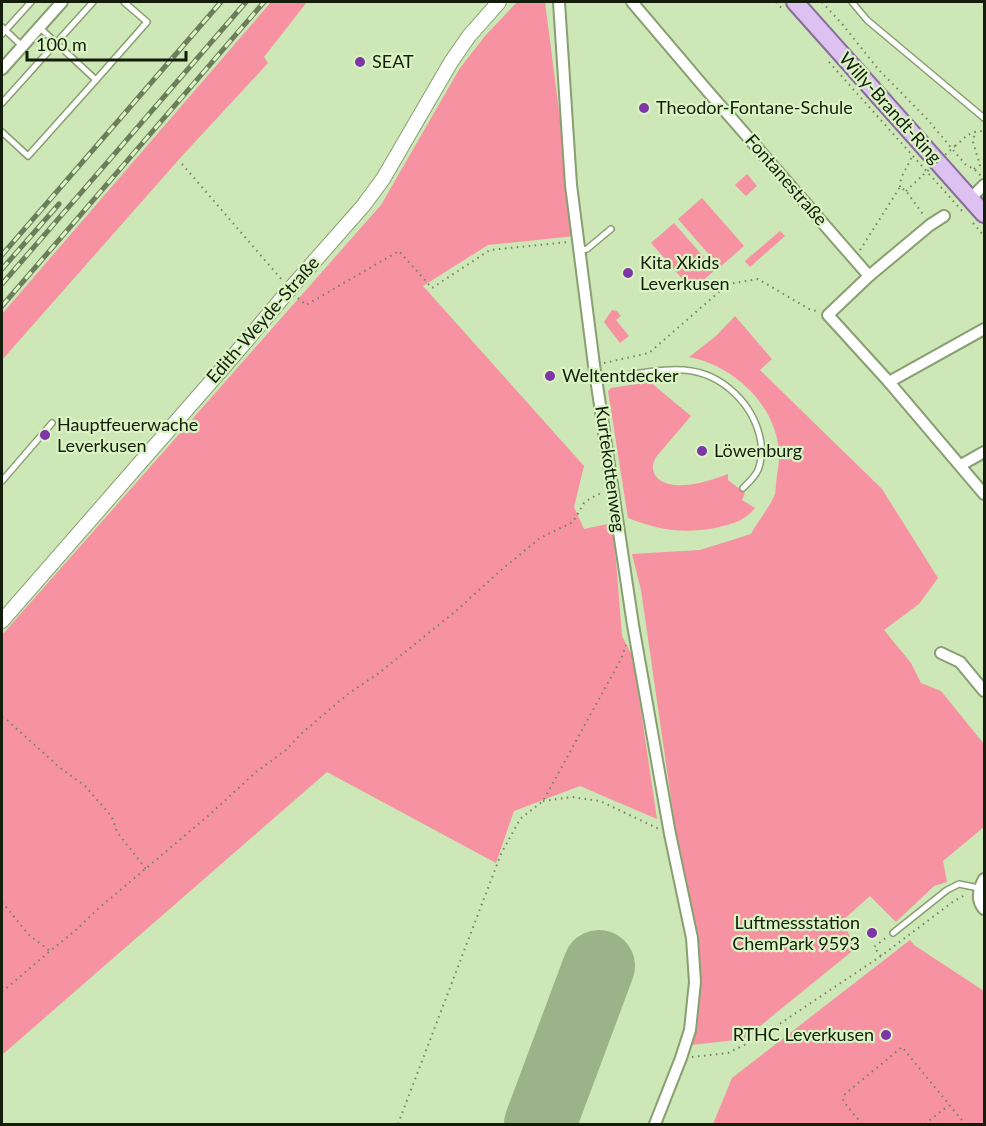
<svg xmlns="http://www.w3.org/2000/svg" width="986" height="1126" viewBox="0 0 986 1126" font-family="Lato,sans-serif">
	<style>
		.green { fill: #f692a1 }
		.lines { fill: none; stroke-linecap: round; stroke-linejoin: round }
		.runway { stroke: #9cb289; stroke-width: 72 }
		.service-casing { stroke: #879f71; stroke-width: 8 }
		.minor-casing { stroke: #879f71; stroke-width: 14 }
		.tertiary-casing { stroke: #879f71; stroke-width: 16 }
		.primary-casing { stroke: #886e9a; stroke-width: 20 }
		.path { stroke: #728462; stroke-width: 2; stroke-dasharray: 1.5 4.5; stroke-linecap: butt }
		.service { stroke: #fff; stroke-width: 5 }
		.minor { stroke: #fff; stroke-width: 10 }
		.tertiary { stroke: #fff; stroke-width: 14 }
		.primary { stroke: #ddc2f1; stroke-width: 16 }
		.rail-casing { stroke: #6c7d5c; stroke-width: 5 }
		.rail { stroke: #daf4c3; stroke-width: 3; stroke-dasharray: 9; stroke-linecap: butt }
		.path-bridge { stroke: #728462; stroke-width: 2; stroke-dasharray: 1.5 4.5; stroke-linecap: butt }
		.poi-dot { fill: #7e35a7; stroke: #daf4c3; stroke-width: 2 }
		.labels { text-anchor: middle; stroke-width: 4.5; stroke-linejoin: round; paint-order: stroke }
		.poi-label { font-size: 18px; fill: #141d0b; stroke: #daf4c3; text-anchor: start }
		.street-label { font-size: 18px; fill: #141d0b; stroke: #daf4c3 }
	</style>
	<rect width="100%" height="100%" fill="#cde7b6"/>
	<!-- green -->
	<g class="green">
		<polygon points="271,2 307,2 264,57 268,63 182,156 2,360 2,314"/>
		<polygon points="517,2 545,2 575,236 488,245 423,286 584,466 574,507 584,529 613,523 622,636 633,657 657,819 580,786 514,811 496,863 327,772 2,1055 2,635 381,205 460,68 485,36"/>
		<polygon points="747,174 757,186 746,196 735,185"/>
		<polygon points="702,198 744,246 720,267 678,219"/>
		<polygon points="674,223 715,270 692,290 651,243"/>
		<polygon points="780,231 785,236 750,267 745,261"/>
		<polygon points="612,310 617,311 621,316 616,320 629,336 620,343 604,322"/>
		<path d="M735 316 772 359 760 370 882 489 938 578 919 604 884 630 911 663 921 683 941 691 984 744V827L943 861 947 882 934 886 896 922 870 896 842 921 856 948 744 1039 692 1045 700 975 694 919 675 826 641 590 632 554 700 550 751 534C757 523 771 505 775 494 776 488 776 481 777 475 778 469 779 463 779 457 779 407 735 366 689 357L716 336Z"/>
		<path d="M650 382 691 416 656 457C653 463 651 468 655 475 668 495 710 481 728 474V480L745 493 742 500 755 508C743 522 732 524 715 528 682 534 659 530 628 518L608 391 611 388Z"/>
		<polygon points="910,940 914,945 984,991 984,1124 713,1124 732,1078"/>
	</g>
	<g class="lines">
		<!-- runway -->
		<polyline class="runway" points="540,1124 599,966"/>
		<defs>
			<g id="service">
				<polyline points="852,2 867,20 984,118"/>
				<polyline points="2,27 22,46"/>
				<polyline points="39,27 96,80 147,22 124,2"/>
				<polyline points="2,34 31,2"/>
				<polyline points="2,103 93,2"/>
				<polyline points="2,132 28,156 96,80"/>
				<polyline points="579,251 587,249 611,229"/>
				<path d="M597 380C623 376 659 368 684 370 723 373 755 405 761 443 762 452 761 462 758 470 755 477 748 483 743 488"/>
				<polyline points="2,481 52,423"/>
				<polyline points="893,933 947,890 959,884 979,888"/>
			</g>
			<g id="minor">
				<polyline points="559,2 571,185 594,365 633,625 670,834 692,938 695,982 690,1030 681,1058 655,1124"/>
				<polyline points="632,2 705,88 869,276"/>
				<polyline points="2,69 62,2"/>
				<polyline points="971,198 984,185"/>
				<polyline points="944,216 930,225 869,276 828,315 889,382 984,494"/>
				<polyline points="889,382 984,329"/>
				<polyline points="961,465 984,452"/>
				<polyline points="941,653 960,662 984,691"/>
				<path d="M984 879C978 890 976 900 984 909"/>
			</g>
			<polyline id="tertiary" points="2,621 236,353 290,289 363,206 383,179 451,62 469,36 499,2"/>
			<polyline id="primary" points="795,2 984,214"/>
		</defs>
		<!-- service casing -->
		<use href="#service" class="service-casing"/>
		<!-- minor casing -->
		<use href="#minor" class="minor-casing"/>
		<!-- tertiary casing -->
		<use href="#tertiary" class="tertiary-casing"/>
		<!-- primary casing -->
		<use href="#primary" class="primary-casing"/>
		<!-- path -->
		<g class="path">
			<polyline points="776,2 784,11"/>
			<polyline points="822,2 843,25 878,69 927,119 965,164 974,169 981,176"/>
			<polyline points="829,62 963,212"/>
			<path d="M955 146C966 137 969 131 984 131"/>
			<polyline points="182,164 282,280"/>
			<polyline points="974,169 980,165 973,142 975,131"/>
			<polyline points="900,187 901,178 912,157"/>
			<polyline points="906,191 923,175"/>
			<polyline points="973,223 984,236"/>
			<polyline points="860,250 900,187 906,191 925,217"/>
			<polyline points="298,298 306,305 399,251 432,288 490,250 568,242"/>
			<polyline points="604,363 649,353 728,284 758,279 809,309 820,312"/>
			<polyline points="2,717 7,720 59,767 85,786 112,817 117,832 146,869"/>
			<polyline points="543,801 572,797 600,801 659,829"/>
			<polyline points="2,902 29,935 50,951 76,930 99,908 208,816 256,772 286,750 302,733 348,694 379,673 456,611 500,571 540,538 573,522 584,503 591,498 603,492"/>
			<polyline points="881,956 874,947 887,937"/>
			<polyline points="2,992 50,951"/>
			<polyline points="692,1057 728,1053 760,1037 881,956 954,901 967,894"/>
			<polyline points="398,1124 501,854 520,819 543,801 621,659 626,645"/>
			<polyline points="862,1124 843,1101 845,1094 902,1047 965,1124"/>
			<polyline points="925,1124 949,1105"/>
		</g>
		<!-- service -->
		<use href="#service" class="service"/>
		<!-- minor -->
		<use href="#minor" class="minor"/>
		<!-- tertiary -->
		<use href="#tertiary" class="tertiary"/>
		<!-- primary -->
		<use href="#primary" class="primary"/>
		<defs>
			<g id="rail">
				<polyline points="2,255 221,2"/>
				<polyline points="2,269 59,204"/>
				<polyline points="2,284 246,2"/>
				<polyline points="2,306 264,2"/>
			</g>
		</defs>
		<!-- rail casing -->
		<use href="#rail" class="rail-casing"/>
		<!-- rail -->
		<use href="#rail" class="rail"/>
		<!-- path-bridge -->
		<polyline class="path-bridge" points="923,175 955,146"/>
	</g>
	<!-- markers -->
	<g class="poi-dot">
		<circle cx="360" cy="62" r="6"/>
		<circle cx="644" cy="108" r="6"/>
		<circle cx="628" cy="273" r="6"/>
		<circle cx="550" cy="376" r="6"/>
		<circle cx="45" cy="435" r="6"/>
		<circle cx="702" cy="451" r="6"/>
		<circle cx="872" cy="933" r="6"/>
		<circle cx="886" cy="1035" r="6"/>
	</g>
	<g class="labels">
		<!-- poi labels -->
		<g class="poi-label">
			<text x="372" y="68">SEAT</text>
			<text x="656" y="114">Theodor-Fontane-Schule</text>
			<text x="640" y="269">Kita Xkids<tspan x="640" dy="21">Leverkusen</tspan></text>
			<text x="562" y="382">Weltentdecker</text>
			<text x="57" y="431">Hauptfeuerwache<tspan x="57" dy="21">Leverkusen</tspan></text>
			<text x="714" y="457">Löwenburg</text>
			<text x="860" y="929" text-anchor="end">Luftmessstation<tspan x="860" dy="21">ChemPark 9593</tspan></text>
			<text x="874" y="1041" text-anchor="end">RTHC Leverkusen</text>
		</g>
		<!-- street labels -->
		<g class="street-label">
			<text transform="translate(890 108) rotate(48)" y="6">Willy-Brandt-Ring</text>
			<text transform="translate(786 180) rotate(49)" y="6">Fontanestraße</text>
			<text transform="translate(263 320) rotate(-49)" y="6">Edith-Weyde-Straße</text>
			<text transform="translate(610 469) rotate(82)" y="6">Kurtekottenweg</text>
		</g>
	</g>
	<!-- border -->
	<rect width="986" height="1126" fill="none" stroke="#141d0b" stroke-width="6"/>
	<!-- scale -->
	<path d="M27 51v9h159v-9" fill="none" stroke="#141d0b" stroke-width="3"/>
	<text x="36" y="51" font-size="18" fill="#141d0b" stroke="#daf4c3" stroke-width="4.5" paint-order="stroke">100 m</text>
</svg>
